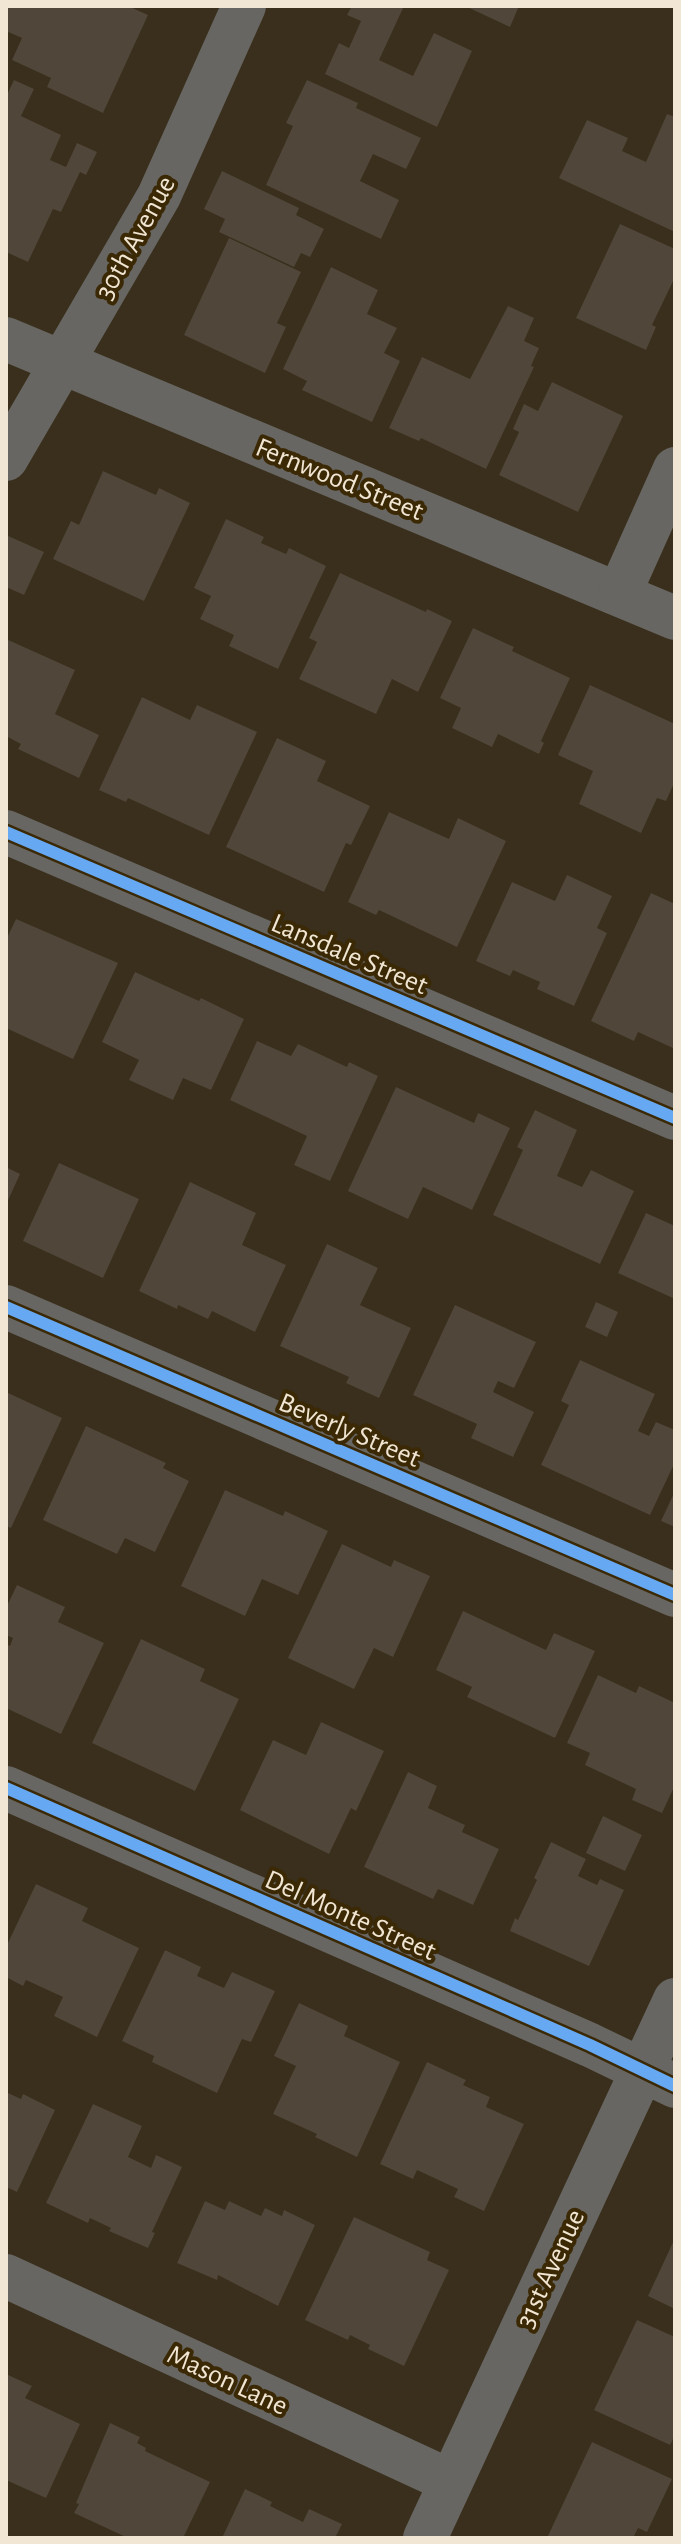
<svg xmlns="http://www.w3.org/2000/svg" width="681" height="2544" viewBox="0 0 681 2544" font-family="'Alegreya Sans',sans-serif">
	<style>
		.building { fill: #504639 }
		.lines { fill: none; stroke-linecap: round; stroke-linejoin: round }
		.minor { stroke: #686662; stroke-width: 44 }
		.tertiary { stroke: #686662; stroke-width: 44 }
		.cycleway-casing { stroke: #3b2905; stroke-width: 17 }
		.cycleway { stroke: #66a8f1; stroke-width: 12 }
		.labels { text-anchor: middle; stroke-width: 8; stroke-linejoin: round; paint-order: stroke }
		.street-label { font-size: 28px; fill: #f1e6d3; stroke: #3b2905 }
	</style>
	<rect width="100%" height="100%" fill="#392f1c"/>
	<!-- building -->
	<g class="building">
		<polygon points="6,6 128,6 148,15 103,113 47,87 51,78 12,60 22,38 6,31"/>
		<polygon points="352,6 404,6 379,60 413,76 434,33 472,51 437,127 325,74 339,43 349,48 361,21 347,15"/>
		<polygon points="465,6 519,6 510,27"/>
		<polygon points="14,80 34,89 21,116 61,135 50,160 66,167 77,143 97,152 86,175 80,172 61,212 53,209 28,262 6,252 6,97"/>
		<polygon points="307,80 358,103 356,108 421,138 406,169 373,154 360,181 399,200 381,239 266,185 293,126 286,123"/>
		<polygon points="667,114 675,117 675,232 559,178 587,120 628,138 622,151 646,162"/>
		<polygon points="222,171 299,208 296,215 324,229 310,257 301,253 294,267 219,232 225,219 204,209"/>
		<polygon points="620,224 675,249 675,277 652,325 656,327 646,350 576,318"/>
		<polygon points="229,238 301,272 277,323 286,327 265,373 184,335"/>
		<polygon points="331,267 378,290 367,314 397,328 384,353 400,361 372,422 302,390 307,381 283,369"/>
		<polygon points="508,306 534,318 524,341 539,348 531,366 534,367 486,469 421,438 419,441 389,428 422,357 470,379"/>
		<polygon points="552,382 623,416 578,512 499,475 519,432 513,429 524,404 538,411"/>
		<polygon points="103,471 156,495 159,488 190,503 144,601 53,559 71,521 79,525"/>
		<polygon points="226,519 264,537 261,543 286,554 289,548 326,566 278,669 229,646 234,635 200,619 211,596 194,588"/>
		<polygon points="6,535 44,552 24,595 6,587"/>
		<polygon points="340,573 426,612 427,609 452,621 418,692 392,679 376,714 299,679 317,642 309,638"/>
		<polygon points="473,628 514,647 512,651 570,678 541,741 544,743 539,754 498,734 492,747 452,728 461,708 440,698"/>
		<polygon points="6,639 75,670 55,714 99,735 79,778 18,749 21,744 6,736"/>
		<polygon points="590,685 675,724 675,781 666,801 657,798 641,833 579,804 593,771 558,755"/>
		<polygon points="142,697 190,720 197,705 257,732 209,835 128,798 126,802 99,790"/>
		<polygon points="277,738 326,761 317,781 370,806 351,845 346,843 324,892 226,847"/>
		<polygon points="389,812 449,839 458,818 506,841 457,947 379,910 376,915 348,902"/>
		<polygon points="567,875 612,896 597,928 607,933 574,1006 537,989 540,982 513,970 510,976 476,961 512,882 555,901"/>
		<polygon points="651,893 675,904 675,1049 638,1032 634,1041 591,1021"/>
		<polygon points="16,919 118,963 73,1059 6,1028 6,940"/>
		<polygon points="135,972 199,1001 201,998 244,1019 211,1090 183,1078 173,1100 129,1080 139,1060 102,1042"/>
		<polygon points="257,1041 291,1056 298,1044 347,1067 349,1062 378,1076 330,1181 294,1165 307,1136 230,1100"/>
		<polygon points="396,1087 474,1123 478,1113 510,1128 472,1210 423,1187 408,1219 348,1191"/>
		<polygon points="535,1110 577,1130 557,1176 582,1187 591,1170 634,1191 600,1264 493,1215 523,1150 517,1147"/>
		<polygon points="59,1163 139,1199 103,1278 23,1241"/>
		<polygon points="6,1167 20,1174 6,1205"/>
		<polygon points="190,1182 256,1213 242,1245 286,1265 255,1332 212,1311 208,1319 178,1305 177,1309 139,1291"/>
		<polygon points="646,1213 675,1226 675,1299 618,1273"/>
		<polygon points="327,1244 378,1268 360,1305 411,1328 379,1398 346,1383 349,1377 280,1346"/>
		<polygon points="596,1302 618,1312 607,1337 585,1327"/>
		<polygon points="455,1305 536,1342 514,1388 498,1381 493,1392 534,1412 513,1457 471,1438 477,1424 413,1395"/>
		<polygon points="580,1360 655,1394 638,1431 649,1436 656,1422 675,1430 675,1462 650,1515 541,1465 569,1405 561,1401"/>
		<polygon points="6,1392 62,1418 11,1528 6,1526"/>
		<polygon points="86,1426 166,1463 163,1468 189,1481 155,1552 125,1538 117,1554 43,1520"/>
		<polygon points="225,1490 283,1516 285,1511 328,1531 298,1595 262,1579 245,1616 181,1586"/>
		<polygon points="675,1491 675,1527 661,1521"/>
		<polygon points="342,1544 391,1567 394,1560 430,1576 393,1657 374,1648 354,1689 288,1658"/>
		<polygon points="17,1585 65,1607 58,1622 104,1643 61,1734 6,1708 6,1644 10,1646 13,1638 6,1635 6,1608"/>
		<polygon points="463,1611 546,1650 554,1633 595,1651 555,1738 467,1697 472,1687 436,1670"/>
		<polygon points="141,1639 205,1669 200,1681 239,1699 195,1791 92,1743"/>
		<polygon points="598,1675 636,1693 639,1686 675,1703 675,1785 662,1813 632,1800 636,1789 585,1765 590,1753 567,1743"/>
		<polygon points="321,1722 384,1751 356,1811 351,1808 329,1854 240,1810 273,1740 306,1755"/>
		<polygon points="408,1772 437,1786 428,1808 465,1825 462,1832 499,1849 473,1905 438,1889 433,1899 364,1867"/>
		<polygon points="603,1816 642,1835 625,1871 586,1853"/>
		<polygon points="551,1842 586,1859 578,1876 597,1885 600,1879 624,1890 589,1966 510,1931 515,1918 518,1920 537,1880 534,1878"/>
		<polygon points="36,1884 88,1908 82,1921 139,1948 97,2037 54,2016 63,1997 26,1980 23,1986 6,1977 6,1947"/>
		<polygon points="165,1950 201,1967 197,1976 224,1988 232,1972 275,1991 251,2042 242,2039 217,2093 152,2062 154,2056 122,2041"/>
		<polygon points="299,2003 348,2026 344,2036 400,2062 357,2157 315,2137 317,2134 273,2114 296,2066 274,2056"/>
		<polygon points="427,2062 466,2080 463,2085 490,2097 486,2107 524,2124 484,2211 454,2197 458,2189 417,2170 413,2179 380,2164"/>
		<polygon points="6,2092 21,2099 23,2094 55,2110 17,2192 6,2187"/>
		<polygon points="93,2104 142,2126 128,2157 151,2168 156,2155 182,2167 152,2232 155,2233 148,2248 109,2231 111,2228 90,2218 88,2223 46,2203"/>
		<polygon points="205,2201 225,2210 229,2201 261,2216 265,2208 282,2216 284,2210 315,2225 278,2306 218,2275 217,2280 177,2263"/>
		<polygon points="354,2217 430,2252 427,2260 449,2270 404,2366 368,2349 370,2345 350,2335 348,2340 305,2320"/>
		<polygon points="675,2238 675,2309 648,2296"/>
		<polygon points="637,2320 675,2337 675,2435 670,2445 594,2410"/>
		<polygon points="6,2374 32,2386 25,2398 80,2424 46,2498 6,2480"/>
		<polygon points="110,2423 140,2437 137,2443 146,2448 145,2451 210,2482 183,2538 128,2538 74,2513 79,2504 76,2503"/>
		<polygon points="592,2442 672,2479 647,2532 638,2528 633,2538 547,2538"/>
		<polygon points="245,2489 272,2502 270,2506 303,2522 309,2509 342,2524 335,2538 222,2538"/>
	</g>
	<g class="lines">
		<!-- minor -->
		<g class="minor">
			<polyline points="6,339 675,618"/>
			<polyline points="6,459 159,196 244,6"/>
			<polyline points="619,594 675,469"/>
			<polyline points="6,832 675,1118"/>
			<polyline points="6,1307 675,1595"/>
			<polyline points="6,1788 590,2045 675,2086"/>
			<polyline points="6,2276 450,2481"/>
		</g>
		<!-- tertiary -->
		<polyline class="tertiary" points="425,2538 675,2000"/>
		<defs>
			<g id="cycleway">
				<polyline points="6,832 675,1118"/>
				<polyline points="6,1307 675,1595"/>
				<polyline points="6,1788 590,2045 675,2086"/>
			</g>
		</defs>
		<!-- cycleway casing -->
		<use href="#cycleway" class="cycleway-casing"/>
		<!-- cycleway -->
		<use href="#cycleway" class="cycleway"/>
	</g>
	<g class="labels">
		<!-- street labels -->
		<g class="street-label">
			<text transform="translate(134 237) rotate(-61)" y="10">30th Avenue</text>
			<text transform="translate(340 478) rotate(22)" y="10">Fernwood Street</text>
			<text transform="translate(350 953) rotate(23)" y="10">Lansdale Street</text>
			<text transform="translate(350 1429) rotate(23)" y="10">Beverly Street</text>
			<text transform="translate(351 1914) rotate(24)" y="10">Del Monte Street</text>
			<text transform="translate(549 2268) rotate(-65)" y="10">31st Avenue</text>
			<text transform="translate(228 2379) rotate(25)" y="10">Mason Lane</text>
		</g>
	</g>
	<!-- border -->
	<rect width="681" height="2544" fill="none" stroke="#f1e6d3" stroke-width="16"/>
</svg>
